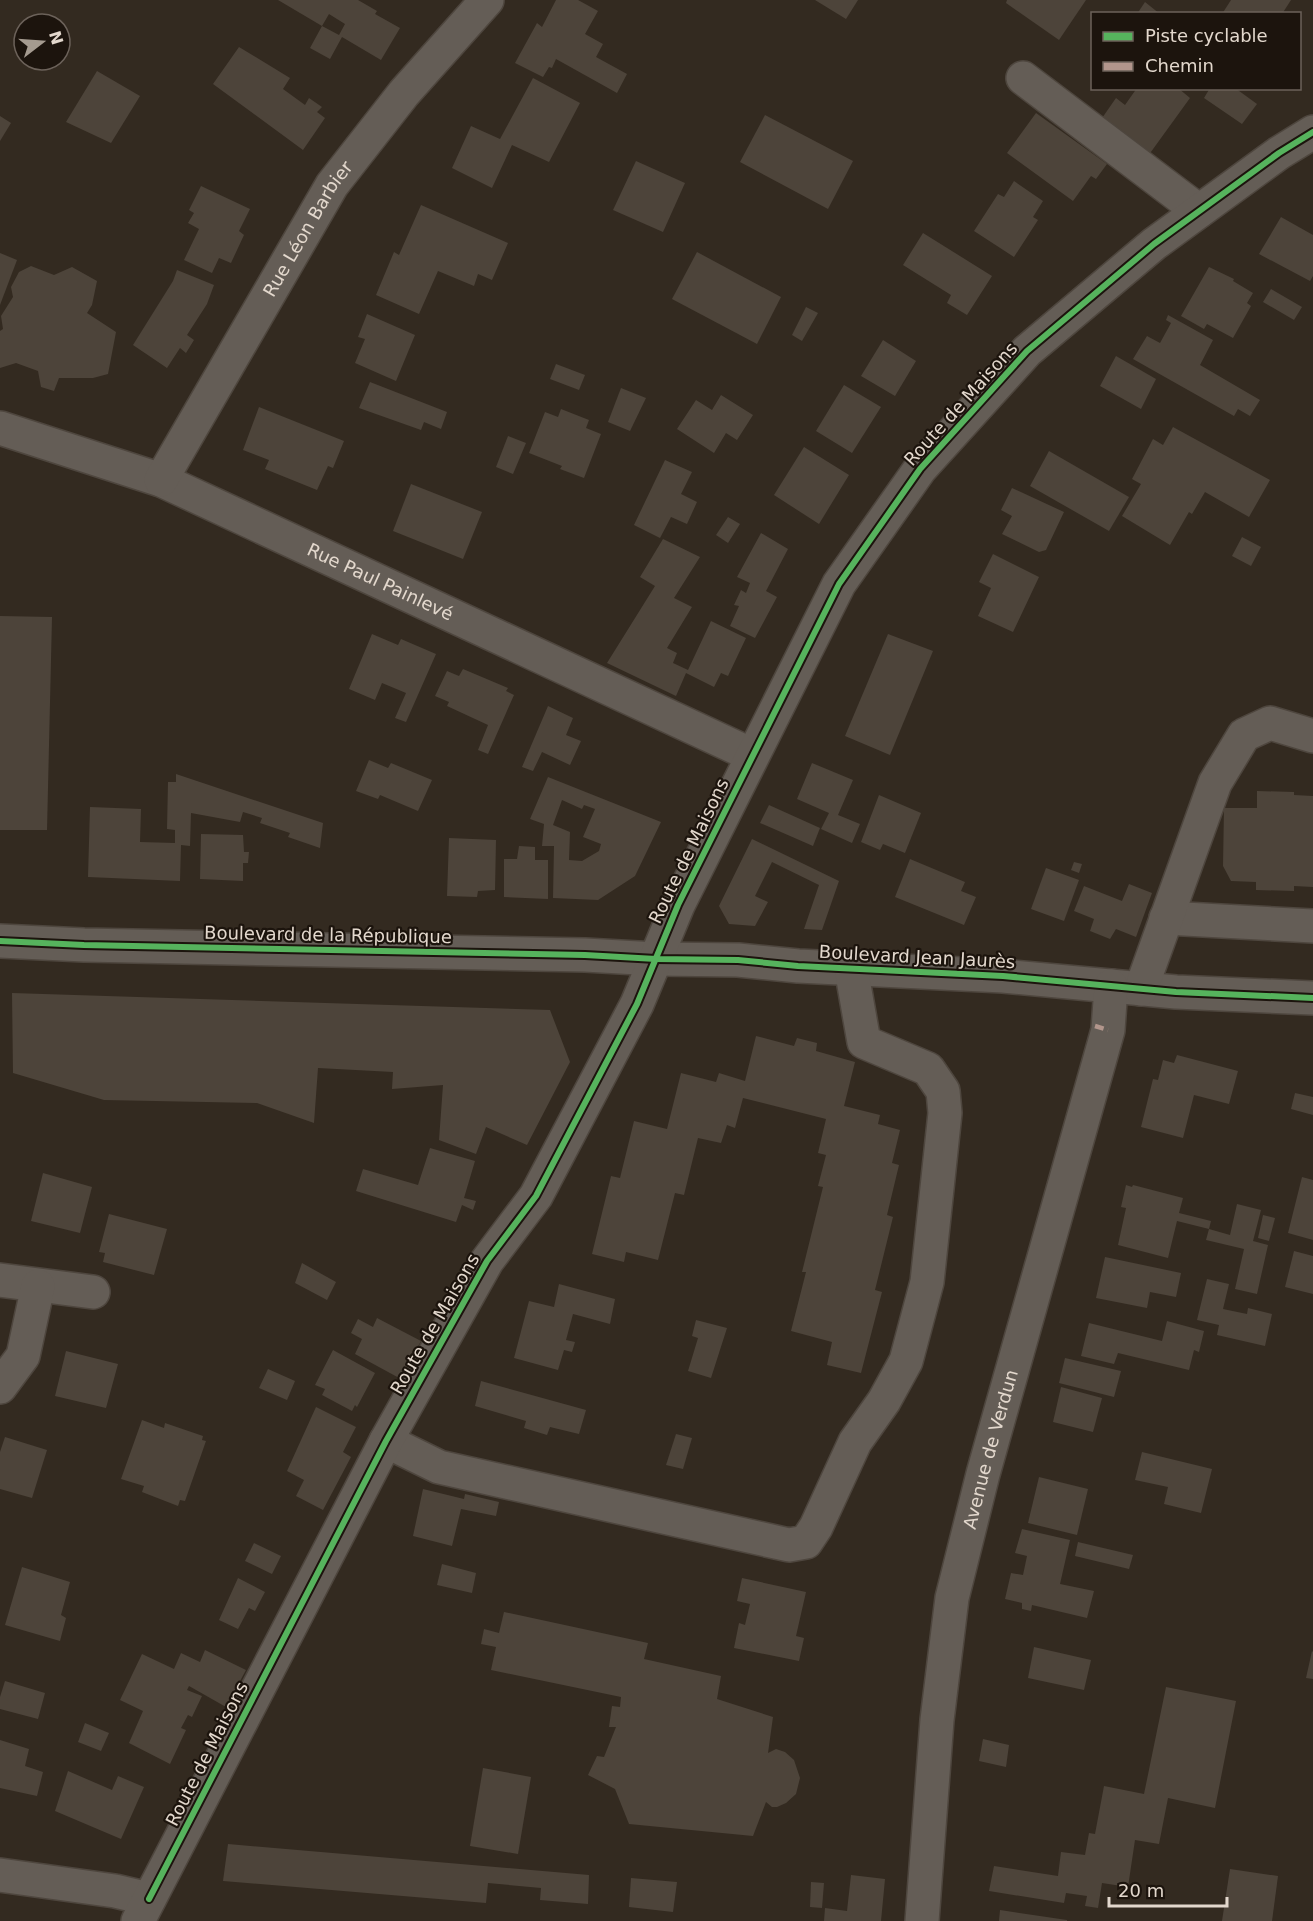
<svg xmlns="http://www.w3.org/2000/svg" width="1313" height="1921" viewBox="0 0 1313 1921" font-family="'DejaVu Sans',sans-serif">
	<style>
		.building { fill: #4d443a; fill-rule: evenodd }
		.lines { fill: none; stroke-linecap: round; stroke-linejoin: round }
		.minor-casing { stroke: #4e463e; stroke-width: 36 }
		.minor { stroke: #645d56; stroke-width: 33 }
		.quiet { stroke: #b2968c; stroke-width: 4.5; stroke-dasharray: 9 4.5; stroke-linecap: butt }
		.cycleway-casing { stroke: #1c140d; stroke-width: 10 }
		.cycleway { stroke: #56b35d; stroke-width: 6 }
		.labels { text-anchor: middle; stroke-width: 4.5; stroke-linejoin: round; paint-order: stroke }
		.street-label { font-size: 18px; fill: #e3d8cd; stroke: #1c140d }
	</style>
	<rect width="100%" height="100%" fill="#332a20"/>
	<!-- building -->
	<g class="building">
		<polygon points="278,0 358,0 377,11 375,14 400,28 381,60 342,37 330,59 310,48 322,26 339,35 345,24 329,14 322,26"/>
		<polygon points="556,0 578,0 598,11 585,34 603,44 596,57 627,74 617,93 556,59 552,68 549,67 543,77 515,63 537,23 542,27"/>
		<polygon points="815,0 858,0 846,19"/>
		<polygon points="1007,0 1086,0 1059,40 1006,3"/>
		<polygon points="1231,0 1291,0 1282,14 1222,14"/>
		<polygon points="1145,2 1160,14 1137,14"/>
		<polygon points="239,47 290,78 283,89 305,105 309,98 322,107 317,112 325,118 303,150 213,84"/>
		<polygon points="97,71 140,96 111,143 66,122"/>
		<polygon points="533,78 580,103 549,162 512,145 492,188 452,168 471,126 500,139"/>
		<polygon points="1137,88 1178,88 1190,98 1148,156 1100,121 1116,98 1125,105"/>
		<polygon points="1210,88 1235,88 1257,104 1242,124 1204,98"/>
		<polygon points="1036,113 1107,164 1096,179 1091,176 1073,201 1007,153"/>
		<polygon points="765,115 853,161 828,209 740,162"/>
		<polygon points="0,116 11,123 0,141"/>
		<polygon points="636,161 685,183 663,232 613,210"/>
		<polygon points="1014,181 1043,201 1033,217 1038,220 1014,257 974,231 998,194 1004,197"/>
		<polygon points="201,186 250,209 239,231 244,235 231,263 219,258 212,273 184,260 199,229 188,223 194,213 189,210"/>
		<polygon points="421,205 508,243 492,280 478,274 474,286 438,271 419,314 376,295 394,252 399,255"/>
		<polygon points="1281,217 1313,235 1313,276 1310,281 1259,254"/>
		<polygon points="923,233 992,276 967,315 947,303 951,295 903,265"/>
		<polygon points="697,252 781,297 757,344 672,299"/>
		<polygon points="0,253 17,260 0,305"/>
		<polygon points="31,266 54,275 72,267 97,281 92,305 87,313 116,332 108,374 93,378 59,378 54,391 41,387 38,371 16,363 0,368 0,331 3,329 1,316 13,297 11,287 19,272"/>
		<polygon points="1209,267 1234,279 1233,281 1253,293 1247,303 1251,306 1233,338 1207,324 1204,329 1181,316"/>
		<polygon points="177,270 214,285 207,304 187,335 194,340 186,353 180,348 167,368 133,345 173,281"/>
		<polygon points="1271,289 1302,307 1294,320 1263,302"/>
		<polygon points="806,307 818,313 802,341 792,335"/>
		<polygon points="367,314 415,335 396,381 355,363 365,339 358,337"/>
		<polygon points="1168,315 1213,340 1200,365 1260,400 1250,416 1238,409 1234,416 1133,359 1147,336 1160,343 1171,323 1166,320"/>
		<polygon points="883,340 916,361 895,396 861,376"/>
		<polygon points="1116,356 1156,379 1141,409 1100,386"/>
		<polygon points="556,364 585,375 579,390 550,379"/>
		<polygon points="370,382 447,412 441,429 424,422 421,430 359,408"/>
		<polygon points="844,385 881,407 852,453 816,431"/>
		<polygon points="621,388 646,398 630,431 608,422"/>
		<polygon points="721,395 753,415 737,440 726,433 714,453 677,429 696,400 712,410"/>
		<polygon points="259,407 344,441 333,468 328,466 317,490 265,469 269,460 243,450"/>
		<polygon points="561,409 589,420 586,428 601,434 584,478 560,469 562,466 529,453 545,412 558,417"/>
		<polygon points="1173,427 1270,480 1249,517 1205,492 1192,514 1189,512 1170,545 1122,516 1141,484 1132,479 1153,439 1163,445"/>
		<polygon points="508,436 526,443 513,474 496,467"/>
		<polygon points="804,447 849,475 819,524 774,495"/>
		<polygon points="1049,451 1129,497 1109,531 1030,486"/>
		<polygon points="665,460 692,472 681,494 697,502 687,524 671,517 660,538 634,525"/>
		<polygon points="411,484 482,512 463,559 393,531"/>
		<polygon points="1012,488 1064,512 1046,550 1039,552 1002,534 1012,516 1001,510"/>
		<polygon points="728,517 740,524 728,543 716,535"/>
		<polygon points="761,533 788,549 766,591 777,597 755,638 730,626 739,606 734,605 741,590 746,593 750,583 737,577"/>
		<polygon points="1242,537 1261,547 1251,566 1232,556"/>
		<polygon points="663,539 700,557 674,598 692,607 667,648 677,653 673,663 688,670 711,621 746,638 728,676 721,673 714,687 686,673 676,696 607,663 655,586 640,577"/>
		<polygon points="993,554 1039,577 1013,632 978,616 991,588 979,582"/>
		<polygon points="0,616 52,617 47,830 0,830"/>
		<polygon points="372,634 398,645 401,639 436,654 406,722 395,718 406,693 382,683 375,700 349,689"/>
		<polygon points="888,634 933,651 890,755 845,736"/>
		<polygon points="463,669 508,688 506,691 514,695 488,754 478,750 488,725 447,706 449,702 435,696 447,671 459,676"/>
		<polygon points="548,706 573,718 566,735 581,741 570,765 542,752 533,771 522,767"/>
		<polygon points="369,760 388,768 391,763 432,780 418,811 380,795 378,799 356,791"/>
		<polygon points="812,763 853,780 838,815 860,824 852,843 821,829 829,813 797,799"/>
		<polygon points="176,774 323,823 320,848 288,837 290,833 260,823 262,818 243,812 240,822 191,813 190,846 181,845 180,881 88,877 90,807 141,809 140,842 175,843 175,830 167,829 168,782 176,782"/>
		<path d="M548 777 661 822 635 876 598 900 553 898 554 846H542L544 824 530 819ZM562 800 582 809 584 805 595 809 583 837 601 844 599 851 582 861 569 860 570 832 553 825Z"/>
		<polygon points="1257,791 1294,792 1294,795 1313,796 1313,887 1294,886 1294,891 1256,890 1256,882 1231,881 1223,866 1224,808 1257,808"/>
		<polygon points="879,795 921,813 905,853 883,844 880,850 861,842"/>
		<polygon points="769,805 820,828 813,846 760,823"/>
		<polygon points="201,834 243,835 244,852 249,852 248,863 243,863 243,881 200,879"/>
		<polygon points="449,838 496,840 495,890 478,891 477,897 447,896"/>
		<polygon points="752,839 839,881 822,930 804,929 819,885 772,862 755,896 768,902 755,926 729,924 719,906"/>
		<polygon points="519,846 535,847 535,860 548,860 548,899 504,897 504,859 517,859"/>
		<polygon points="910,859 965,882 961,891 976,897 964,925 895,897"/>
		<polygon points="1074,862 1082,864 1079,873 1071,870"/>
		<polygon points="1046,868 1079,880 1064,921 1031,909"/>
		<polygon points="1129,884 1152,893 1136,937 1116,929 1110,939 1090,931 1094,919 1074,911 1084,886 1122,901"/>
		<polygon points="12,993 550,1010 570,1062 527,1145 486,1127 476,1154 439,1140 443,1085 392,1089 393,1072 318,1068 314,1123 257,1103 104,1100 13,1073"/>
		<polygon points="756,1036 794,1046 797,1038 817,1043 816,1051 855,1062 844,1106 880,1115 878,1124 900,1130 892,1163 899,1165 887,1215 893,1217 875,1290 882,1292 861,1373 827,1365 832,1342 791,1331 806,1272 802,1272 823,1187 818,1186 826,1155 818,1153 826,1119 743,1098 735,1128 727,1125 721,1143 698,1138 684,1195 675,1193 658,1260 626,1252 624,1262 592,1254 611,1176 620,1178 634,1121 667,1129 681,1073 716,1082 719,1073 745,1081"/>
		<polygon points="1177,1055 1238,1071 1229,1104 1194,1095 1183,1138 1141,1127 1153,1079 1158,1080 1163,1060 1174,1063"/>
		<polygon points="1295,1093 1313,1097 1313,1115 1291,1109"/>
		<polygon points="430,1148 475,1161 464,1198 476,1201 473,1210 462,1205 456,1222 356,1191 363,1169 418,1185"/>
		<polygon points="43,1173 92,1187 80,1233 31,1221"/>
		<polygon points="1302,1177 1313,1180 1313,1240 1288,1233"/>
		<polygon points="1126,1185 1132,1187 1133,1185 1183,1198 1179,1213 1211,1221 1209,1229 1177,1221 1168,1258 1118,1245 1126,1208 1121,1207"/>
		<polygon points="1237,1204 1261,1210 1253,1241 1268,1245 1257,1294 1235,1289 1244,1249 1206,1240 1209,1229 1230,1235"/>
		<polygon points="109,1214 167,1229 154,1275 103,1262 105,1253 99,1252"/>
		<polygon points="1263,1215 1275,1218 1269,1241 1258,1238"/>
		<polygon points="1294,1251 1313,1256 1313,1294 1285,1287"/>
		<polygon points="1105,1257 1181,1273 1176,1297 1150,1292 1147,1308 1096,1298"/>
		<polygon points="302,1263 336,1282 327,1300 295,1283"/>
		<polygon points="1207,1279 1229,1284 1223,1309 1247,1314 1248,1308 1272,1314 1265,1346 1217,1335 1219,1325 1197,1320"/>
		<polygon points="559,1284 615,1299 610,1324 573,1314 566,1340 575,1342 572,1352 564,1350 558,1370 514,1358 529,1301 554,1307"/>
		<polygon points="377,1318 421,1341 401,1379 355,1354 362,1339 351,1333 358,1319 373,1327"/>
		<polygon points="696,1320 727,1328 711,1378 688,1371 698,1338 692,1336"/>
		<polygon points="1167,1321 1204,1331 1199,1352 1194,1350 1189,1370 1118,1353 1114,1364 1081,1356 1089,1323 1162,1341"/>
		<polygon points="333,1350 375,1373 357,1407 355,1405 352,1411 322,1395 325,1389 315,1385"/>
		<polygon points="66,1351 118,1364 106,1408 55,1396"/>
		<polygon points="1065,1358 1121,1371 1114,1397 1059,1383"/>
		<polygon points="268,1369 295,1381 287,1400 259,1388"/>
		<polygon points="481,1381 586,1410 579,1434 550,1427 547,1435 524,1428 526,1421 475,1406"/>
		<polygon points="1061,1387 1102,1398 1093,1432 1053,1422"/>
		<polygon points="316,1407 356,1427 343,1452 351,1457 323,1510 296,1496 304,1480 287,1471"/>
		<polygon points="142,1420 164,1428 165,1423 203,1436 202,1440 206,1441 185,1501 180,1500 178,1506 142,1492 144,1486 121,1479"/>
		<polygon points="676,1434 692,1438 683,1469 666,1465"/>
		<polygon points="5,1437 47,1450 32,1498 0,1489 0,1452"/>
		<polygon points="1142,1452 1212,1469 1201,1513 1164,1504 1168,1487 1135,1480"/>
		<polygon points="1039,1477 1088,1489 1077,1535 1028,1523"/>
		<polygon points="423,1489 464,1499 465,1494 499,1502 496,1516 461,1509 452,1546 413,1536"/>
		<polygon points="1022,1529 1070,1540 1060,1584 1094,1591 1087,1618 1032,1605 1031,1611 1022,1609 1022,1603 1005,1599 1011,1573 1023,1575 1027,1556 1015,1553"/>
		<polygon points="1078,1542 1133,1555 1129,1569 1075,1556"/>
		<polygon points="254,1543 281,1556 272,1574 245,1561"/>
		<polygon points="442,1564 476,1573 472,1593 437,1585"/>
		<polygon points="22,1567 70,1582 61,1615 66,1618 60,1641 5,1625"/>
		<polygon points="238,1578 265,1592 255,1611 249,1608 238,1629 219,1620"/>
		<polygon points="742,1578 806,1592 796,1636 804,1638 799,1661 734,1648 739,1623 745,1625 750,1604 737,1601"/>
		<polygon points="504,1612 648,1643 644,1659 721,1676 717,1699 773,1717 768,1753 776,1749 785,1752 794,1760 800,1778 796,1794 786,1803 777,1807 772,1807 766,1802 753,1836 629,1824 615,1789 588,1775 597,1756 604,1757 616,1727 609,1727 612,1706 620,1707 621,1697 491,1670 496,1647 481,1644 484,1629 499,1633"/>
		<polygon points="1034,1647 1091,1660 1084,1690 1028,1678"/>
		<polygon points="205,1650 246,1670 226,1707 189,1686 187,1690 202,1696 192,1717 188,1715 181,1728 186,1730 170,1764 129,1743 143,1711 120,1700 142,1654 174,1669 181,1653 200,1662"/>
		<polygon points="1312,1651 1313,1652 1313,1679 1306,1678"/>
		<polygon points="5,1681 45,1693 38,1719 0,1709 0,1697"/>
		<polygon points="1166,1687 1236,1701 1215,1808 1168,1798 1159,1844 1135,1840 1128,1887 1102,1883 1098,1908 1085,1906 1087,1896 1066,1893 1064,1903 989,1891 994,1866 1058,1876 1061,1852 1085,1855 1089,1833 1095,1834 1104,1786 1144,1794"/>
		<polygon points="85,1723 109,1733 101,1751 78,1742"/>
		<polygon points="983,1739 1009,1745 1006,1767 979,1761"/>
		<polygon points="0,1740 29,1749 25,1766 43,1772 37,1796 0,1788"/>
		<polygon points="483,1768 531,1777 518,1854 470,1846"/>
		<polygon points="68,1771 112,1790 118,1776 144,1787 121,1839 55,1811"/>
		<polygon points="228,1844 589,1875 588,1904 540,1900 541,1888 488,1883 486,1903 223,1881"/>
		<polygon points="1230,1869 1278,1876 1272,1921 1222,1921"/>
		<polygon points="851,1875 885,1879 881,1921 824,1921 825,1908 847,1911"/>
		<polygon points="631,1878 677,1882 673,1912 629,1907"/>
		<polygon points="811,1882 824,1883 822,1908 810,1907"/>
		<polygon points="1000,1910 1067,1920 1067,1921 999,1921"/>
	</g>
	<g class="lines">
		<defs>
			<g id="minor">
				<polyline points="1023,78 1199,211"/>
				<path id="s1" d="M0 428 161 480 752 755"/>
				<path id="s2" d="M161 480 332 185 404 93 487 0"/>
				<polyline points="1166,918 1313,926"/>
				<polyline points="0,941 84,945 585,955 656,959 738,960 798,966 1003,976 1176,992 1313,998"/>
				<polyline points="1141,989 1215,783 1244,735 1270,723 1313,736"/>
				<polyline points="0,1280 93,1292"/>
				<polyline points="0,1387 23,1356 38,1286"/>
				<polyline points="386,1441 439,1467 789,1545 806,1542 816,1527 855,1442 884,1401 906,1361 927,1282 945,1113 943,1091 928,1069 864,1042 851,968"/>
				<polyline points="0,1875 115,1891 149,1899"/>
				<polyline points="138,1921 386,1441 487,1261 536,1196 637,1004 678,905 839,584 920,469 1027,351 1154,244 1279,153 1313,132"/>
				<path id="s3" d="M922 1921 937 1720 952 1598 983 1474 1108 1030 1111 986"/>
			</g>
		</defs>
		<!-- minor casing -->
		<use href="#minor" class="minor-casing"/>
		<!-- minor -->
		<use href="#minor" class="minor"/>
		<!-- quiet -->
		<polyline class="quiet" points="1095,1026 1108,1030"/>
		<defs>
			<g id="cycleway">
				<polyline points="0,941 84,945 585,955 656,959 738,960 798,966 1003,976 1176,992 1313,998"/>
				<polyline points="149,1899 386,1441 487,1261 536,1196 637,1004 678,905 839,584 920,469 1027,351 1154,244 1279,153 1313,132"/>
			</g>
		</defs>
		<!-- cycleway casing -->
		<use href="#cycleway" class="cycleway-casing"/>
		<!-- cycleway -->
		<use href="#cycleway" class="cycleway"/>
	</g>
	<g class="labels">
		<!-- street labels -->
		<g class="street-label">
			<text dy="6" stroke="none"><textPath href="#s2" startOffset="291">Rue Léon Barbier</textPath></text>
			<text transform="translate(961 404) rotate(-48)" y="6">Route de Maisons</text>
			<text dy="6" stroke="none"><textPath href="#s1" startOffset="411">Rue Paul Painlevé</textPath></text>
			<text transform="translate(689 851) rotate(-64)" y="6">Route de Maisons</text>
			<text transform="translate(328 935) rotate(1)" y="6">Boulevard de la République</text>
			<text transform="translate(917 957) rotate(3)" y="6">Boulevard Jean Jaurès</text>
			<text transform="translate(435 1324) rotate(-60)" y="6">Route de Maisons</text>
			<text dy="6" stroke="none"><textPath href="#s3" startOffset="478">Avenue de Verdun</textPath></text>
			<text transform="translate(207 1754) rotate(-63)" y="6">Route de Maisons</text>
		</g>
	</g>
	<!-- legend -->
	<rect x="1091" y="12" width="210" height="78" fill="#1c140d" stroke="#6c625a" stroke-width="1.5"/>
	<rect x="1103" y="32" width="30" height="9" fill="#56b35d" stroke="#6c625a" stroke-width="1.5"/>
	<text x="1145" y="42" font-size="18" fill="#e3d8cd">Piste cyclable</text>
	<rect x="1103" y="62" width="30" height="9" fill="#b2968c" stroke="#6c625a" stroke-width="1.5"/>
	<text x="1145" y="72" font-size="18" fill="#e3d8cd">Chemin</text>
	<!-- north arrow -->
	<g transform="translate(42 42) rotate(73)"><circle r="28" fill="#1c140d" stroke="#6c625a" stroke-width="1.5"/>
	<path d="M0-4.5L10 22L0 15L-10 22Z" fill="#a59b90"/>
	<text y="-9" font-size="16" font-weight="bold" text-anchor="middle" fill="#e3d8cd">N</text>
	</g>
	<!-- scale -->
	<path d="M1109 1897v9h118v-9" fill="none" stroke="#e3d8cd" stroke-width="3"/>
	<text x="1118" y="1897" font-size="18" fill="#e3d8cd" stroke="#1c140d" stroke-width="4.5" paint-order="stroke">20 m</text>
</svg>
